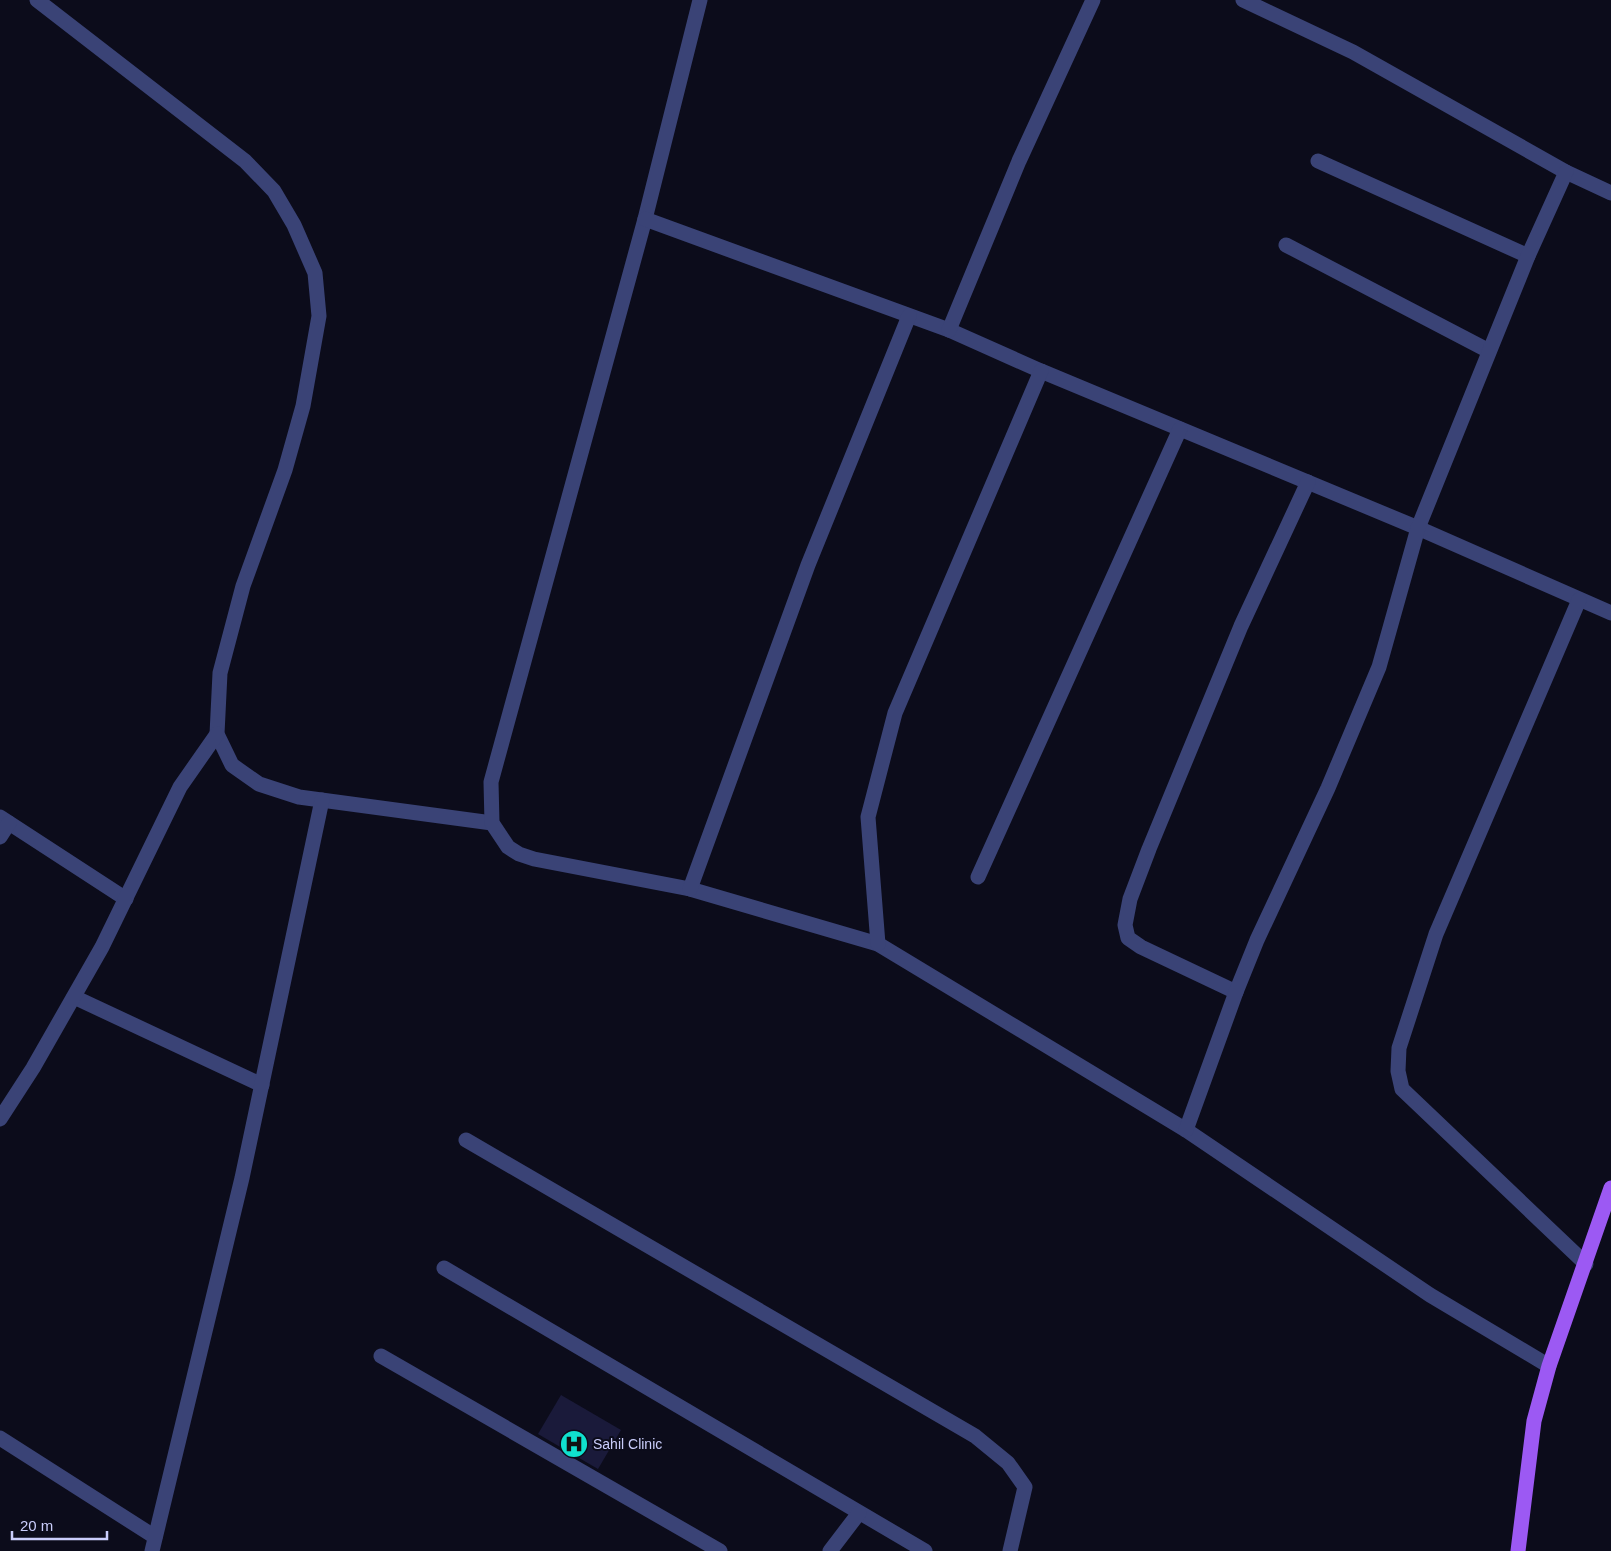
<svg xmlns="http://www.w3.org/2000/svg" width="1611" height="1551" viewBox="0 0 1611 1551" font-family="Arial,sans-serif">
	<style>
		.building { fill: #1a1a3a }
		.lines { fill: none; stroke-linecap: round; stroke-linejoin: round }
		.minor { stroke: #3a4376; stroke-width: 15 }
		.major { stroke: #9c59f3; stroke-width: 15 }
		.labels { text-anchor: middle; stroke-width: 4; stroke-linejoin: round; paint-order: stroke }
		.poi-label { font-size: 14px; fill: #cacdfb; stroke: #0c0c1b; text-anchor: start }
	</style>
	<rect width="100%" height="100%" fill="#0c0c1b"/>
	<!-- building -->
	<polygon class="building" points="561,1395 621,1430 598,1469 538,1434"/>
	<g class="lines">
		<!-- minor -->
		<g class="minor">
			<polyline points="37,0 245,161 274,191 294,225 315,273 319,316 303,406 285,470 243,586 220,673 217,734 232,765 259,784 299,797 492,823"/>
			<polyline points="700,0 645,219 491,782 492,823 508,847 519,854 534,859 690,889 878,944 1186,1130 1430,1295 1549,1366"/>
			<polyline points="1243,0 1353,52 1566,172 1611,193"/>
			<polyline points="1318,161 1528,256"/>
			<polyline points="645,219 949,330 1041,371 1418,528 1611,613"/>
			<polyline points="1286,245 1489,351"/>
			<polyline points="949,330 1019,161 1093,0"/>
			<polyline points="1579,600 1436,934 1399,1048 1398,1071 1402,1089 1586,1264"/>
			<polyline points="0,817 126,899"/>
			<polyline points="0,837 9,823"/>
			<polyline points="978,877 1180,429"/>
			<polyline points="690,889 808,565 909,316"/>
			<polyline points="878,944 868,817 895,713 1041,371"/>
			<polyline points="1236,992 1141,947 1128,938 1125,925 1130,899 1149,849 1241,626 1308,482"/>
			<polyline points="74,997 262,1085"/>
			<polyline points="0,1119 33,1068 102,947 180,787 217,734"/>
			<polyline points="1186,1130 1236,992 1257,940 1328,788 1379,667 1418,528 1528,256 1566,172"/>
			<polyline points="466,1140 975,1436 1008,1463 1025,1487 1010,1551"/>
			<polyline points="444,1268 925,1551"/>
			<polyline points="381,1356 720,1551"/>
			<polyline points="0,1438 155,1537"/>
			<polyline points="152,1551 242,1178 322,800"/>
			<polyline points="830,1551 859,1513"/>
		</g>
		<!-- major -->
		<polyline class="major" points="1518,1551 1534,1421 1549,1366 1611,1188"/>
	</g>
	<!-- icons -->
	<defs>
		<symbol id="hospital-disc" viewBox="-11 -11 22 22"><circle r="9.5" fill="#10e0ce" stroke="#0c0c1b"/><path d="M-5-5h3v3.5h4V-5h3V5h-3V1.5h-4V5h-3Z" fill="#111"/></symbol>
	</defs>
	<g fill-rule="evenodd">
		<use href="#hospital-disc" x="558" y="1428" width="32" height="32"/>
	</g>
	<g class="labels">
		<!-- poi labels -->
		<g class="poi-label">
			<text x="593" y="1449">Sahil Clinic</text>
		</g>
	</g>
	<!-- scale -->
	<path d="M12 1531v8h95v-8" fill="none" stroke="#cacdfb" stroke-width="2.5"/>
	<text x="20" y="1531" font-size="15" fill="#cacdfb" stroke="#0c0c1b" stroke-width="4" paint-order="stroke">20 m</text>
</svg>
